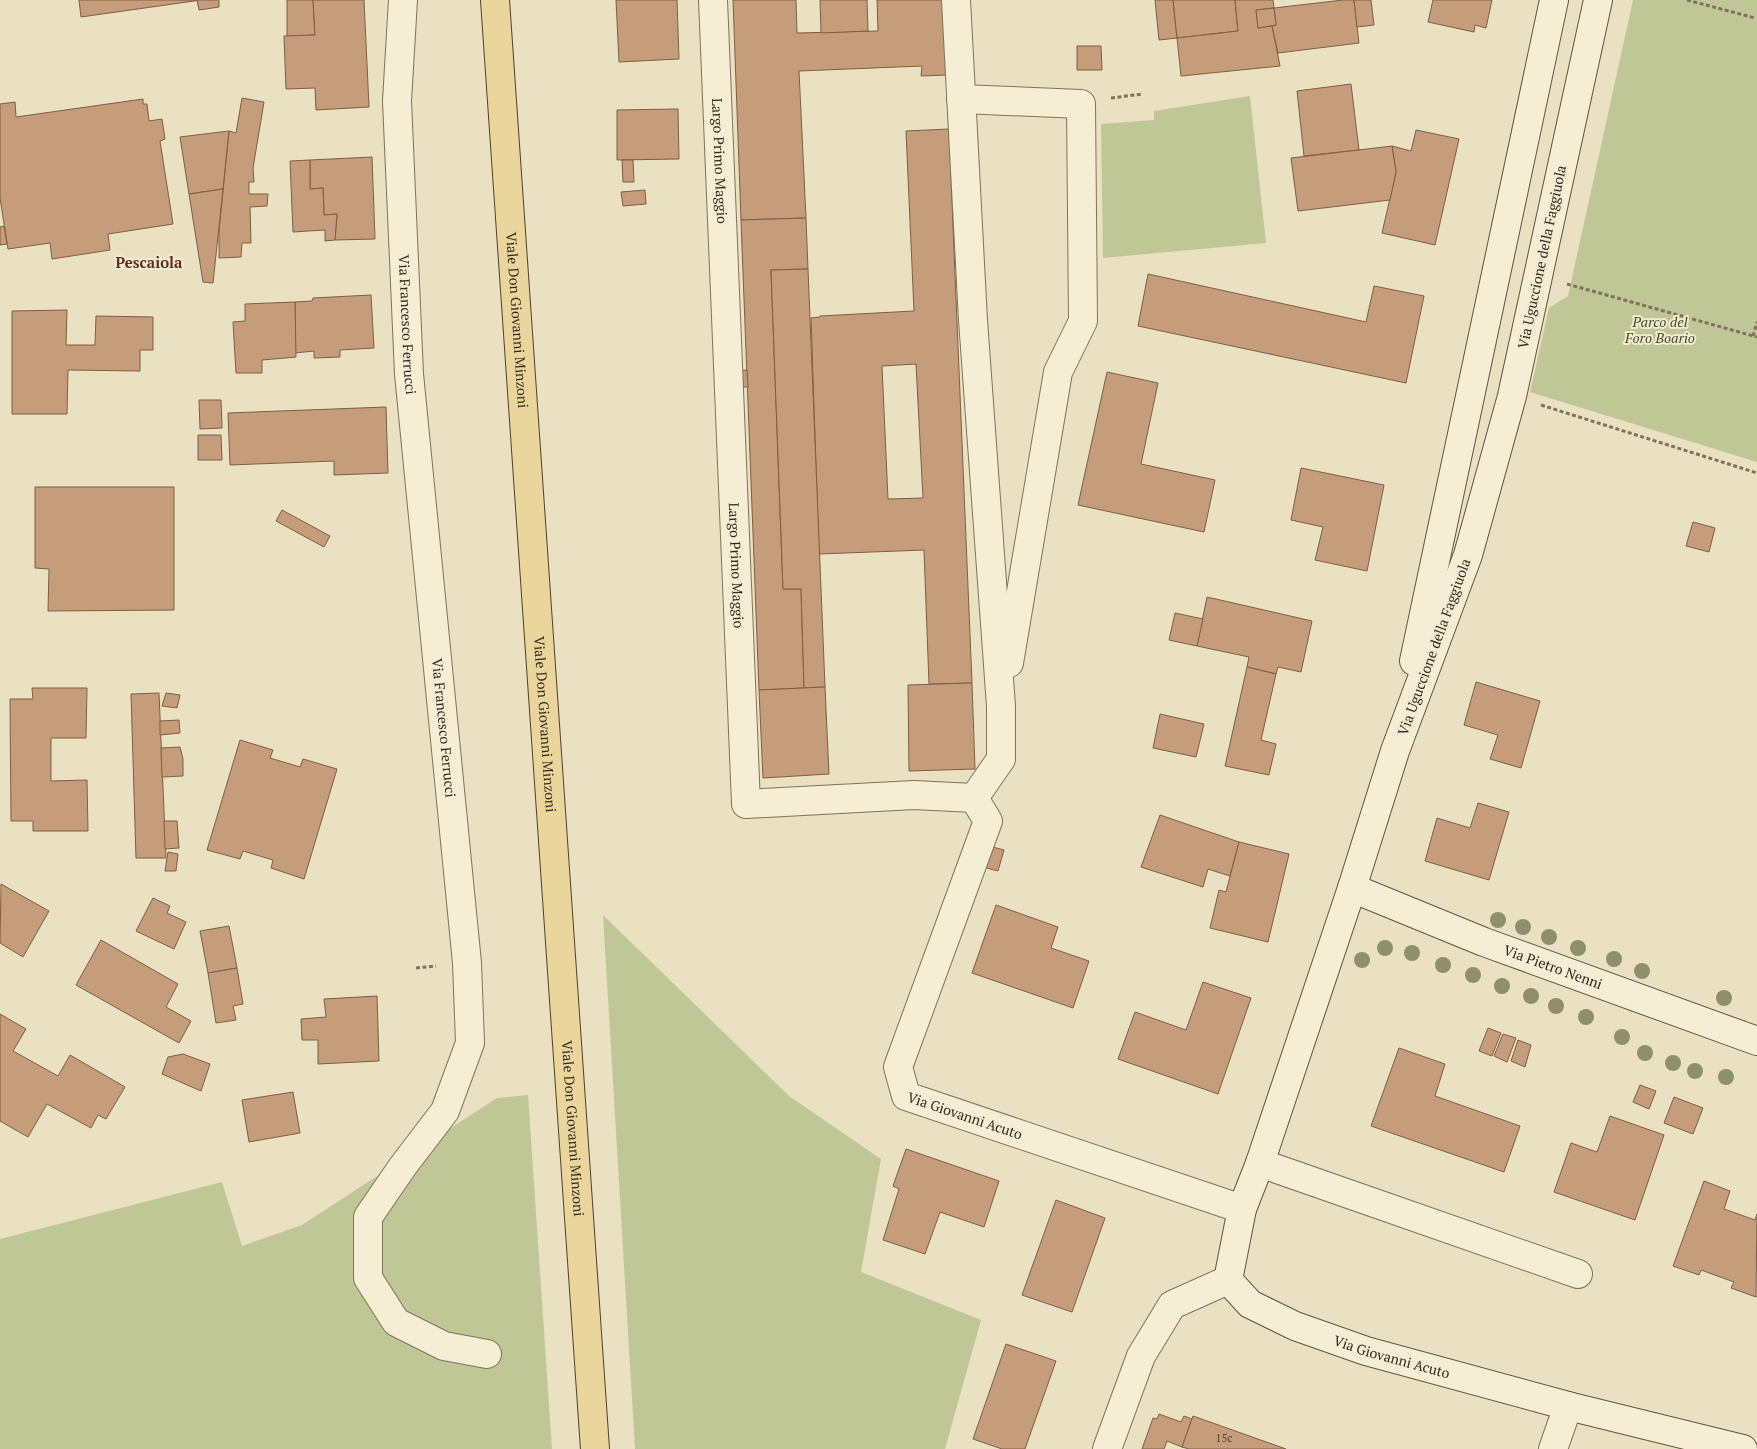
<svg xmlns="http://www.w3.org/2000/svg" width="1757" height="1449" viewBox="0 0 1757 1449" font-family="'PT Serif',serif">
	<style>
		.green { fill: #bfc797 }
		.building { fill: #c59d7b; stroke: #7f5e43; fill-rule: evenodd }
		.lines { fill: none; stroke-linecap: round; stroke-linejoin: round }
		.street-casing { stroke: #82725b; stroke-width: 30 }
		.secondary-casing { stroke: #64533e; stroke-width: 30 }
		.primary-casing { stroke: #50402f; stroke-width: 30 }
		.path { stroke: #82725b; stroke-width: 3; stroke-dasharray: 4 2.5; stroke-linecap: butt }
		.street { stroke: #f5edd4; stroke-width: 28 }
		.secondary { stroke: #f5edd4; stroke-width: 28 }
		.primary { stroke: #ead69c; stroke-width: 28 }
		.tree { fill: #8e906c }
		.labels { text-anchor: middle; stroke-width: 4; stroke-linejoin: round; paint-order: stroke }
		.number-label { font-size: 11px; fill: #584635 }
		.street-label { font-size: 14px; fill: #33291e; stroke: #f2ead1 }
		.park-label { font-size: 14px; font-style: italic; fill: #424e26; stroke: #f2ead1 }
		.neighbourhood-label { font-size: 15px; font-weight: bold; fill: #5c3021; stroke: #f2ead1 }
	</style>
	<rect width="100%" height="100%" fill="#eae0c2"/>
	<!-- green -->
	<g class="green">
		<polygon points="1633,0 1757,0 1757,462 1530,392 1549,308 1568,296"/>
		<polygon points="1250,96 1266,243 1103,258 1101,124 1154,120 1154,111"/>
		<polygon points="603,915 789,1096 881,1159 861,1272 981,1320 945,1449 635,1449"/>
		<polygon points="528,1095 552,1449 0,1449 0,1239 222,1182 242,1246 302,1225 497,1098"/>
	</g>
	<!-- building -->
	<g class="building">
		<polygon points="79,0 201,0 81,17"/>
		<polygon points="197,0 219,0 219,7 199,10"/>
		<polygon points="287,0 313,0 315,35 287,36"/>
		<polygon points="313,0 364,0 369,107 316,110 315,88 286,89 284,36 315,35"/>
		<polygon points="616,0 677,0 679,59 619,62"/>
		<polygon points="733,0 796,0 797,33 878,31 877,0 944,0 947,75 921,76 922,66 799,71 806,218 741,220"/>
		<polygon points="820,0 867,0 868,31 821,33"/>
		<polygon points="1155,0 1173,0 1177,38 1159,40"/>
		<polygon points="1173,0 1235,0 1238,31 1177,38"/>
		<polygon points="1235,0 1273,0 1274,8 1256,10 1258,28 1272,26 1280,66 1181,76 1177,38 1238,31"/>
		<polygon points="1343,0 1354,0 1359,43 1278,53 1272,26 1276,25 1274,8"/>
		<polygon points="1354,0 1371,0 1374,25 1357,27"/>
		<polygon points="1433,0 1492,0 1486,28 1475,25 1474,32 1428,22"/>
		<polygon points="1274,8 1276,25 1258,28 1256,10"/>
		<polygon points="1077,46 1101,46 1102,70 1077,70"/>
		<polygon points="1351,84 1359,150 1304,156 1297,91"/>
		<polygon points="242,98 264,102 253,168 254,182 249,182 249,194 268,194 267,206 250,207 251,243 242,243 241,257 219,258 219,231 229,131 236,133"/>
		<polygon points="143,99 143,104 147,104 149,121 162,119 165,139 160,141 173,224 108,234 110,250 52,259 50,243 8,249 0,198 0,104 15,102 16,117"/>
		<polygon points="678,109 679,159 617,160 617,110"/>
		<path d="M949 129 972 683 929 684 924 550 819 554 811 318 820 317V316L914 311 906 131ZM916 364 923 498 888 499 882 366Z"/>
		<polygon points="1416,130 1459,139 1435,245 1382,233 1396,172 1392,146 1411,151"/>
		<polygon points="229,131 223,189 189,194 180,137"/>
		<polygon points="1392,146 1396,172 1390,200 1298,211 1291,158"/>
		<polygon points="372,157 375,239 335,240 337,214 324,215 323,188 310,189 310,160"/>
		<polygon points="310,160 310,189 323,188 324,215 337,214 335,240 325,241 325,230 293,232 290,161"/>
		<polygon points="622,160 633,160 634,182 623,182"/>
		<polygon points="223,189 213,283 203,282 189,194"/>
		<polygon points="645,190 646,204 623,206 621,192"/>
		<polygon points="806,218 808,269 771,270 783,589 801,589 804,688 759,690 741,220"/>
		<polygon points="4,226 7,244 0,245 0,227"/>
		<polygon points="808,269 825,687 804,688 801,589 783,589 771,270"/>
		<polygon points="1148,274 1366,322 1374,286 1424,296 1406,383 1138,326"/>
		<polygon points="371,295 374,348 340,350 340,357 314,358 314,351 295,353 295,302 312,301 313,298"/>
		<polygon points="295,302 296,357 262,360 262,373 236,373 233,322 245,321 245,304"/>
		<polygon points="67,310 66,345 95,345 96,316 153,317 153,350 140,350 140,371 68,370 67,414 12,414 12,311"/>
		<polygon points="747,370 748,387 734,387 734,371"/>
		<polygon points="1107,372 1158,383 1141,464 1215,480 1204,532 1078,505"/>
		<polygon points="199,400 221,400 222,428 200,429"/>
		<polygon points="386,407 388,473 334,475 334,461 230,465 228,413"/>
		<polygon points="198,435 221,435 222,460 198,460"/>
		<polygon points="1301,468 1384,485 1367,571 1315,560 1323,527 1291,520"/>
		<polygon points="35,487 174,487 174,610 48,611 49,569 35,568"/>
		<polygon points="282,510 330,536 324,547 276,521"/>
		<polygon points="1693,522 1715,528 1709,552 1686,546"/>
		<polygon points="1207,597 1312,621 1301,672 1278,667 1276,674 1247,667 1249,657 1197,646"/>
		<polygon points="1175,613 1203,619 1197,646 1169,640"/>
		<polygon points="1247,667 1276,674 1261,740 1276,744 1269,775 1225,766"/>
		<polygon points="1476,682 1540,701 1521,768 1490,759 1498,735 1464,725"/>
		<polygon points="972,683 975,769 909,771 908,685"/>
		<polygon points="825,687 829,774 763,778 759,690"/>
		<polygon points="32,688 87,688 86,738 51,738 51,781 87,780 88,831 33,831 33,821 11,821 10,699 33,699"/>
		<polygon points="159,693 166,858 136,858 131,694"/>
		<polygon points="166,693 180,695 177,708 162,706"/>
		<polygon points="1160,714 1204,724 1196,757 1153,748"/>
		<polygon points="179,720 180,733 160,735 160,721"/>
		<polygon points="240,740 273,750 270,758 300,767 303,759 337,769 304,879 271,868 273,860 243,851 240,859 207,850"/>
		<polygon points="180,747 183,759 183,776 162,777 161,748"/>
		<polygon points="1478,803 1509,812 1489,880 1425,861 1437,818 1470,828"/>
		<polygon points="1160,815 1239,842 1230,876 1208,869 1203,887 1141,867"/>
		<polygon points="164,821 177,821 179,848 165,849"/>
		<polygon points="1239,842 1289,854 1268,942 1210,928 1219,890 1226,892"/>
		<polygon points="989,846 1004,850 998,871 983,867"/>
		<polygon points="168,852 178,854 176,871 165,871"/>
		<polygon points="1,884 49,911 23,957 0,943"/>
		<polygon points="153,898 170,906 167,913 186,922 174,949 136,931"/>
		<polygon points="996,905 1058,927 1051,948 1089,961 1073,1008 972,973"/>
		<polygon points="229,926 237,968 208,973 200,931"/>
		<polygon points="101,940 178,984 166,1007 191,1021 179,1043 76,985"/>
		<polygon points="237,968 243,1004 233,1006 236,1020 216,1023 208,973"/>
		<polygon points="1203,982 1251,998 1218,1094 1118,1059 1135,1012 1186,1030"/>
		<polygon points="377,996 379,1061 318,1064 318,1040 302,1040 301,1019 326,1017 324,999"/>
		<polygon points="0,1014 26,1029 13,1051 58,1076 70,1055 125,1087 106,1119 98,1115 91,1128 47,1104 28,1137 0,1121"/>
		<polygon points="1488,1028 1501,1033 1492,1056 1479,1051"/>
		<polygon points="1503,1034 1516,1038 1507,1062 1494,1056"/>
		<polygon points="1518,1040 1531,1045 1525,1067 1511,1061"/>
		<polygon points="1399,1048 1445,1064 1435,1096 1520,1126 1504,1172 1371,1126"/>
		<polygon points="183,1054 210,1064 201,1091 162,1074 168,1057"/>
		<polygon points="1640,1085 1656,1091 1649,1109 1633,1102"/>
		<polygon points="293,1092 300,1133 249,1142 242,1100"/>
		<polygon points="1674,1097 1703,1108 1693,1134 1664,1123"/>
		<polygon points="1610,1116 1664,1135 1635,1220 1554,1192 1571,1143 1597,1152"/>
		<polygon points="906,1149 999,1181 984,1227 940,1212 925,1254 883,1240 899,1189 893,1186"/>
		<polygon points="1704,1181 1730,1191 1724,1209 1755,1220 1757,1214 1756,1297 1731,1288 1734,1282 1701,1270 1699,1275 1673,1266"/>
		<polygon points="1056,1200 1105,1218 1072,1312 1022,1295"/>
		<polygon points="1006,1344 1056,1361 1025,1449 1002,1449 973,1439"/>
		<polygon points="1159,1414 1181,1422 1184,1416 1192,1419 1182,1447 1167,1441 1164,1449 1142,1449 1153,1418 1157,1419"/>
		<polygon points="1193,1416 1286,1449 1189,1449 1182,1447"/>
	</g>
	<g class="lines">
		<defs>
			<g id="street">
				<path id="s1" d="M403 0 397 101 409 374 467 963 470 1043 445 1111 403 1166 368 1217V1278L396 1322 444 1346 487 1354"/>
				<path id="s2" d="M713 0 746 804 914 795 974 798"/>
				<polyline points="956,0 973,320 1001,706 1001,759 974,798"/>
				<polyline points="961,99 1081,104 1083,321 1058,372 1009,663"/>
				<path id="s3" d="M974 798 988 821 898 1067 906 1096 1242 1209"/>
				<polyline points="1260,1163 1578,1274"/>
				<polyline points="1107,1449 1141,1356 1172,1305 1228,1280"/>
				<polyline points="1553,1449 1568,1406"/>
			</g>
			<g id="secondary">
				<path id="s4" d="M1598 0 1512 396 1468 555 1395 751 1352 888 1260 1163 1242 1209 1228 1280 1250 1304 1295 1326 1366 1351 1568 1406 1743 1449"/>
				<polyline points="1414,661 1554,0"/>
				<path id="s5" d="M1352 888 1484 942 1757 1041"/>
			</g>
			<g id="primary">
				<path id="s6" d="M495 0 595 1449"/>
			</g>
		</defs>
		<!-- street casing -->
		<use href="#street" class="street-casing"/>
		<!-- secondary casing -->
		<use href="#secondary" class="secondary-casing"/>
		<!-- primary casing -->
		<use href="#primary" class="primary-casing"/>
		<!-- path -->
		<g class="path">
			<polyline points="1687,0 1755,18"/>
			<polyline points="1111,98 1142,94"/>
			<polyline points="1567,284 1757,337"/>
			<polyline points="1753,336 1757,322"/>
			<polyline points="1541,405 1757,473"/>
			<polyline points="416,968 436,966"/>
		</g>
		<!-- street -->
		<use href="#street" class="street"/>
		<!-- secondary -->
		<use href="#secondary" class="secondary"/>
		<!-- primary -->
		<use href="#primary" class="primary"/>
	</g>
	<!-- trees -->
	<g class="tree">
		<circle cx="1498" cy="920" r="8"/>
		<circle cx="1523" cy="927" r="8"/>
		<circle cx="1549" cy="937" r="8"/>
		<circle cx="1385" cy="948" r="8"/>
		<circle cx="1578" cy="948" r="8"/>
		<circle cx="1412" cy="953" r="8"/>
		<circle cx="1614" cy="959" r="8"/>
		<circle cx="1362" cy="960" r="8"/>
		<circle cx="1443" cy="965" r="8"/>
		<circle cx="1642" cy="971" r="8"/>
		<circle cx="1473" cy="975" r="8"/>
		<circle cx="1502" cy="986" r="8"/>
		<circle cx="1531" cy="996" r="8"/>
		<circle cx="1724" cy="998" r="8"/>
		<circle cx="1556" cy="1006" r="8"/>
		<circle cx="1586" cy="1017" r="8"/>
		<circle cx="1622" cy="1037" r="8"/>
		<circle cx="1645" cy="1053" r="8"/>
		<circle cx="1673" cy="1063" r="8"/>
		<circle cx="1695" cy="1071" r="8"/>
		<circle cx="1726" cy="1077" r="8"/>
	</g>
	<g class="labels">
		<!-- number labels -->
		<g class="number-label">
			<text x="1224" y="1442">15c</text>
		</g>
		<!-- street labels -->
		<g class="street-label">
			<text dy="5" stroke="none"><textPath href="#s2" startOffset="161">Largo Primo Maggio</textPath></text>
			<text transform="translate(1542 257) rotate(-78)" y="5">Via Uguccione della Faggiuola</text>
			<text dy="5" stroke="none"><textPath href="#s6" startOffset="321">Viale Don Giovanni Minzoni</textPath></text>
			<text dy="5" stroke="none"><textPath href="#s1" startOffset="325">Via Francesco Ferrucci</textPath></text>
			<text dy="5" stroke="none"><textPath href="#s2" startOffset="566">Largo Primo Maggio</textPath></text>
			<text transform="translate(1434 647) rotate(-70)" y="5">Via Uguccione della Faggiuola</text>
			<text dy="5" stroke="none"><textPath href="#s6" startOffset="726">Viale Don Giovanni Minzoni</textPath></text>
			<text dy="5" stroke="none"><textPath href="#s1" startOffset="730">Via Francesco Ferrucci</textPath></text>
			<text dy="5" stroke="none"><textPath href="#s5" startOffset="216">Via Pietro Nenni</textPath></text>
			<text dy="5" stroke="none"><textPath href="#s3" startOffset="381">Via Giovanni Acuto</textPath></text>
			<text dy="5" stroke="none"><textPath href="#s6" startOffset="1131">Viale Don Giovanni Minzoni</textPath></text>
			<text dy="5" stroke="none"><textPath href="#s4" startOffset="1519">Via Giovanni Acuto</textPath></text>
		</g>
		<!-- park labels -->
		<g class="park-label">
			<text x="1660" y="327">Parco del<tspan x="1660" dy="16">Foro Boario</tspan></text>
		</g>
		<!-- neighbourhood labels -->
		<g class="neighbourhood-label">
			<text x="149" y="268">Pescaiola</text>
		</g>
	</g>
</svg>
